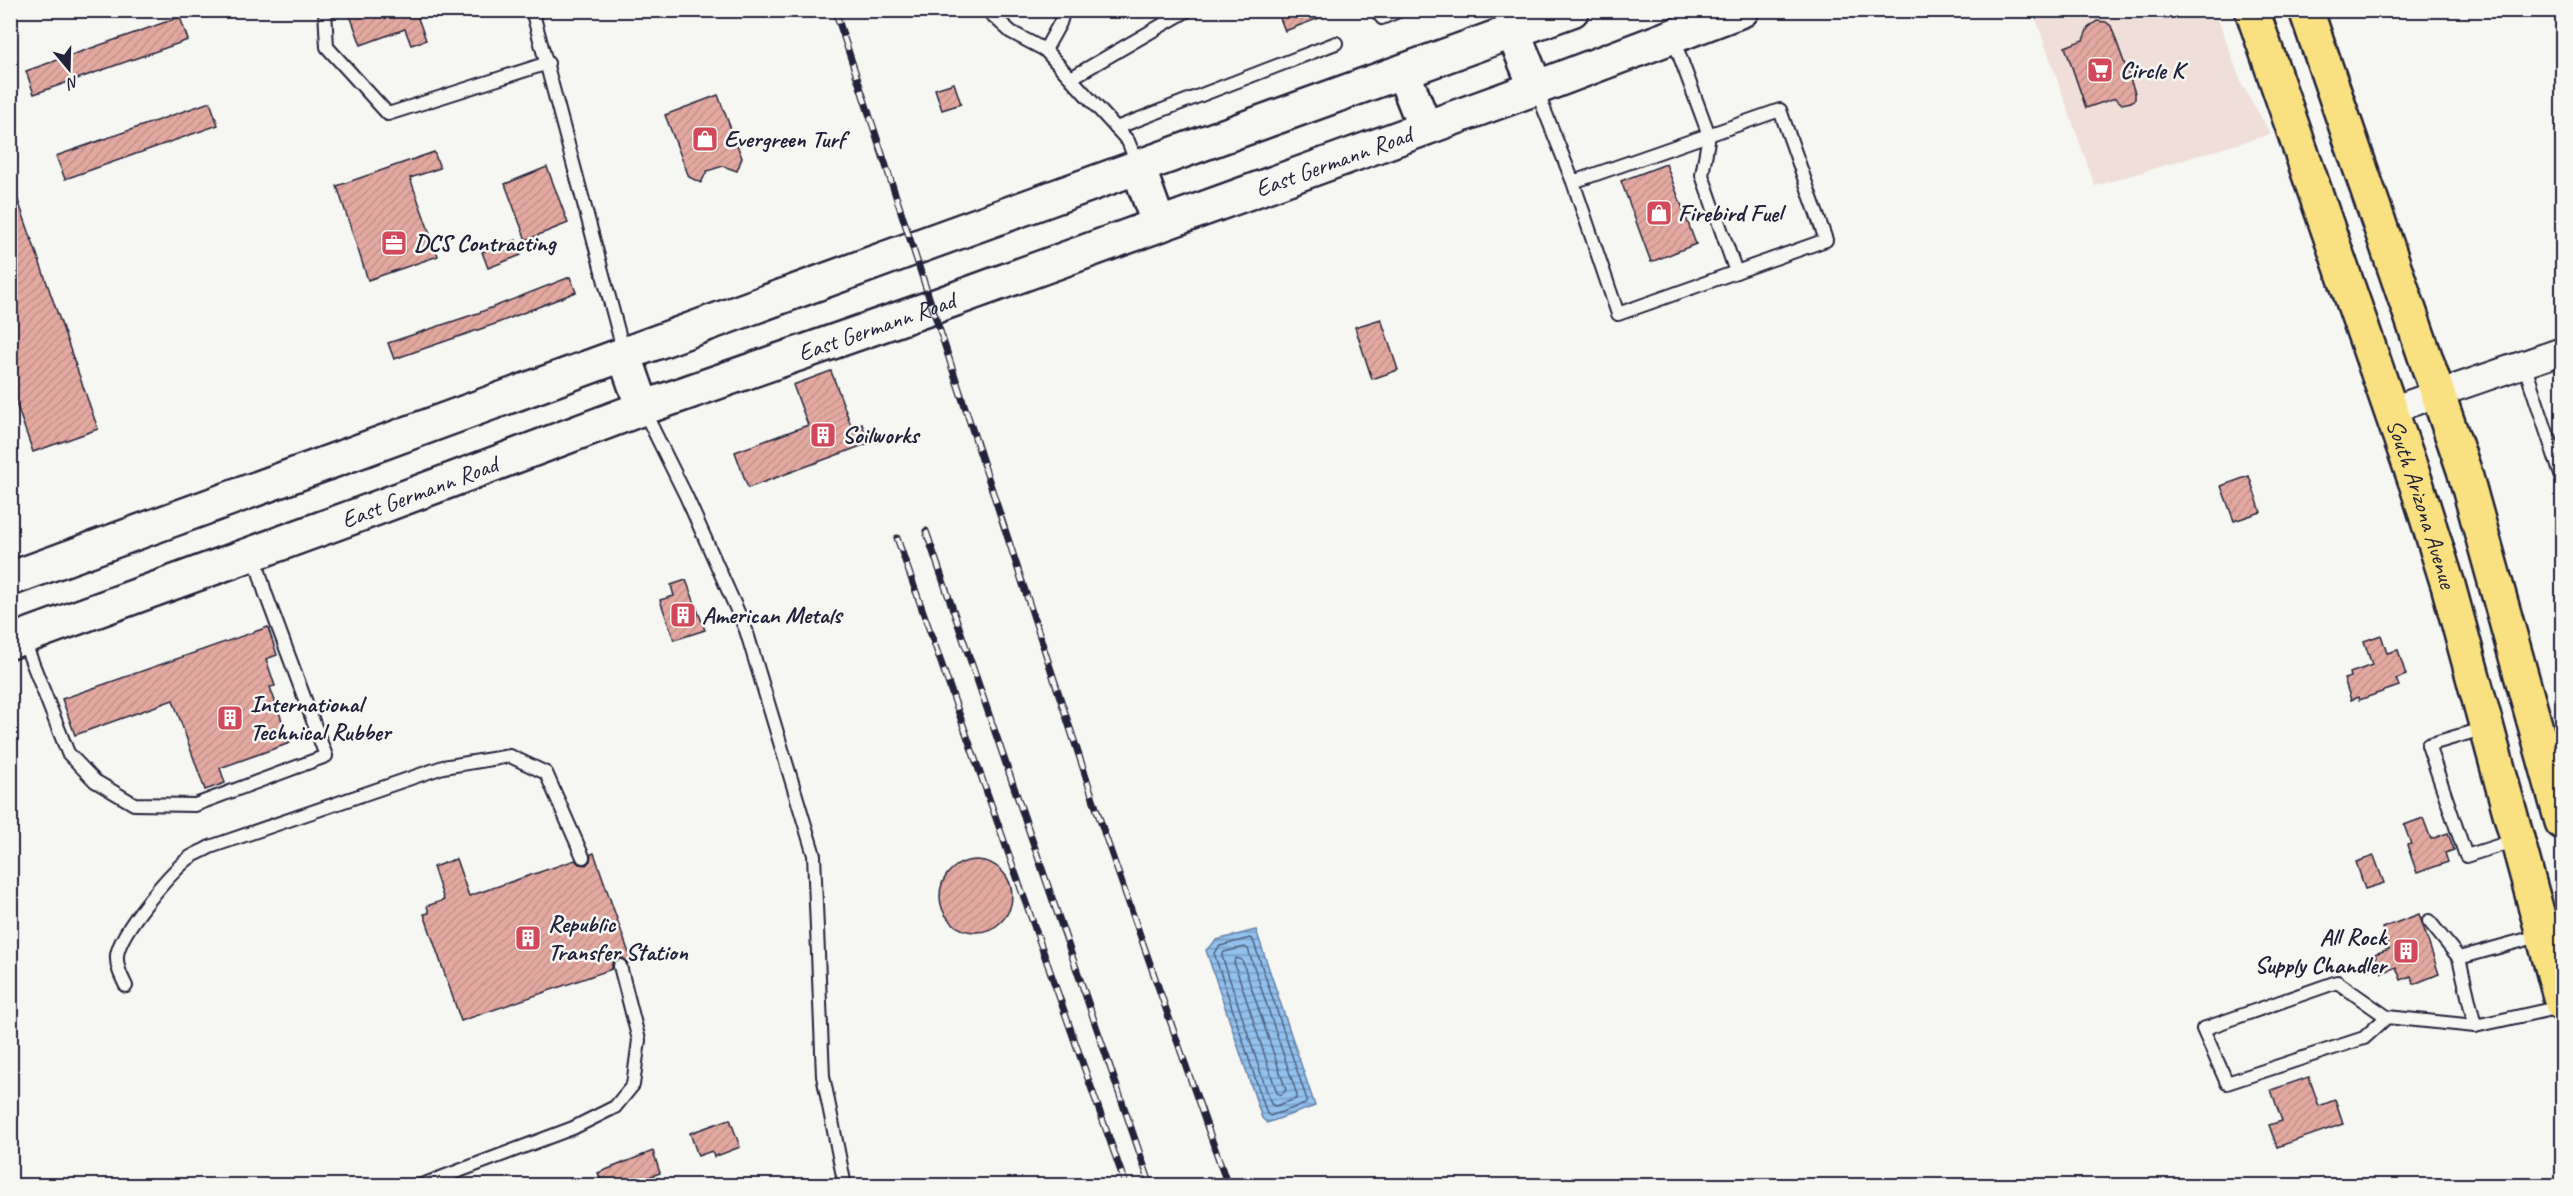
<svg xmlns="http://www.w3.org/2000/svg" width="2573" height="1196" viewBox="0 0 2573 1196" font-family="Caveat,sans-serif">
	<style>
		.built { fill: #f0dfd9 }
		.water { fill: url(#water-rules); stroke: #6581a6; stroke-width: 1.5 }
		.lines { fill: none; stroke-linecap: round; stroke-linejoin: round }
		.shore { stroke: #4f6282; stroke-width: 1.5 }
		.building { fill: url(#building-hatch); stroke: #22223b; stroke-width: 1.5 }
		.lane-casing { stroke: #22223b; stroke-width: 16 }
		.street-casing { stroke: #22223b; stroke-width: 30 }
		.secondary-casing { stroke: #22223b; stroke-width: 38 }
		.primary-casing { stroke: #22223b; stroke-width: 38 }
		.lane { stroke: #f6f6f2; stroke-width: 12 }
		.street { stroke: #f6f6f2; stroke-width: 26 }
		.secondary { stroke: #f6f6f2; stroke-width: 33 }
		.primary { stroke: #f9e181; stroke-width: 33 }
		.rail-casing { stroke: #22223b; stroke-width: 7 }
		.rail { stroke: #f6f6f2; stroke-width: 4.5; stroke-dasharray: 14; stroke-linecap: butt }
		.labels { text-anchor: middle; stroke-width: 5; stroke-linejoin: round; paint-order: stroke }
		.poi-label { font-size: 24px; font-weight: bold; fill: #22223b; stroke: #f6f6f2; text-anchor: start }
		.street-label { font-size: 24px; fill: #22223b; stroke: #f6f6f2 }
	</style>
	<defs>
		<pattern id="water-rules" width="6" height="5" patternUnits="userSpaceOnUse" patternTransform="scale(1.5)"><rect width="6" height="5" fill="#92c1ed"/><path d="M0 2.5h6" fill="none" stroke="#779cc1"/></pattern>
		<pattern id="building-hatch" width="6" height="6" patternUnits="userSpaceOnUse" patternTransform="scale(1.5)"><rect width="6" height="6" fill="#e3a9a0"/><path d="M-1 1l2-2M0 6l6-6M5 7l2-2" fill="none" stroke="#c2918b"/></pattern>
	</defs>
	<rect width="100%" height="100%" fill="#f6f6f2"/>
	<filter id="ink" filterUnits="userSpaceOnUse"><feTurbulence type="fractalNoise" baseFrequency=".0167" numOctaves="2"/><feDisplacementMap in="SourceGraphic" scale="12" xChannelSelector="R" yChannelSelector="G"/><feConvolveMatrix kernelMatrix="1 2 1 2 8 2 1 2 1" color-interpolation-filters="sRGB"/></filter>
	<g filter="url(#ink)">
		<!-- built -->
		<polygon class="built" points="2033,11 2215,11 2242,85 2271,134 2095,186"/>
		<!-- water -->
		<polygon class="water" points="1256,930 1315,1106 1267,1123 1262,1118 1206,950 1217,940"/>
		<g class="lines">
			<!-- shore -->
			<g class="shore">
				<polygon points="1250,938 1253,940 1307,1100 1305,1104 1270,1116 1267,1114 1214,953 1220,946"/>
				<polygon points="1245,947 1248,949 1297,1095 1296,1099 1275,1106 1271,1104 1222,956 1224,952"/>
				<polygon points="1236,958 1242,960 1286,1090 1281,1095 1277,1093 1234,962"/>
			</g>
		</g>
		<!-- building -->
		<g class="building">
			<polygon points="348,10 415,10 426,40 411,45 405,29 361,45"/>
			<polygon points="1277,10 1335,10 1335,12 1285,31"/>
			<polygon points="180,17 188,40 34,94 26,71"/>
			<polygon points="2097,21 2106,22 2111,26 2135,93 2135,99 2131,102 2122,104 2115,98 2086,108 2065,47 2083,40 2088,28"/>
			<polygon points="954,83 961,104 942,110 935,89"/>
			<polygon points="718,95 742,158 737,171 723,166 707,171 701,183 689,177 665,115"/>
			<polygon points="210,102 218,125 65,179 56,156"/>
			<polygon points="434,152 440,168 410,178 438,256 368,280 337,186"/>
			<polygon points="1666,164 1696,244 1651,262 1621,181"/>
			<polygon points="547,167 568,223 526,240 505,184"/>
			<polygon points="13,186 98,429 33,452 10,386 10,187"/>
			<polygon points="516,240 521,255 488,268 482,252"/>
			<polygon points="570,277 576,292 495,324 394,359 388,343 478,313"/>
			<polygon points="1381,319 1398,370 1372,379 1355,327"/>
			<polygon points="831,371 852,428 862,424 869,443 748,488 735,452 808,425 793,385"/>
			<polygon points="2249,476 2261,512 2234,521 2221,486"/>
			<polygon points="686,580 705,630 674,640 660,600 674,596 671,585"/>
			<polygon points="268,627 277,655 266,659 275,686 270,687 290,743 220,768 225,783 205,790 173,700 75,735 62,699"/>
			<polygon points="2381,635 2387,653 2398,650 2406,675 2396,679 2399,686 2359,700 2358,697 2351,700 2344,679 2351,677 2350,673 2372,665 2364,641"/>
			<polygon points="2423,818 2431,839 2448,833 2454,850 2445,853 2448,862 2417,873 2407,845 2411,844 2404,825"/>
			<polygon points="594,853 632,962 628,963 623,958 617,958 612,963 612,969 461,1021 424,914 429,913 427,906 444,900 433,867 456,859 469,896 575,860 579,864 586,865 590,861 591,854"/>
			<polygon points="2374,856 2384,883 2365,889 2356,862"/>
			<circle cx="976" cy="896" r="36"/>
			<polygon points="2419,914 2439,974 2414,984 2411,976 2401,980 2396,967 2382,973 2375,954 2389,949 2382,928"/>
			<polygon points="2309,1077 2319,1106 2335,1100 2343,1124 2277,1147 2269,1125 2282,1121 2271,1090"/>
			<polygon points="730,1119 740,1147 714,1157 712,1151 698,1156 690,1133"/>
			<polygon points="653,1151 660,1173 640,1180 642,1185 603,1185 598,1173"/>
		</g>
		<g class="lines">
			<defs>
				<g id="lane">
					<polyline points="325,10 327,47 388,114 548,63"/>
					<polyline points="532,10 624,353"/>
					<polyline points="987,10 1011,32 1045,50 1128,141 1138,166"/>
					<polyline points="1376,10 1382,18 1401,10"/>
					<polyline points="1673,38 1709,135 1702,175 1736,272"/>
					<polyline points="1045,50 1060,23 1064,10"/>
					<polyline points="1071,78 1188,10"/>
					<polyline points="1536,89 1573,182 1618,314 1826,240 1780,110 1573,182"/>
					<polyline points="1116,128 1336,43"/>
					<polyline points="2524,364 2562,478"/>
					<polyline points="643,409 686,496 746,630 814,855 823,1076 845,1186"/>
					<polyline points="23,639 68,753 95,781 134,804 195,805 326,756 265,592 254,554"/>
					<polyline points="2485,728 2428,745 2466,856 2516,840"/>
					<polyline points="2429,921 2459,958"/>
					<polyline points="2542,935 2459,958 2475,1026 2561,1007"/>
					<path d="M126 986C121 976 116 966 117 955 121 930 169 874 189 858 195 854 203 851 210 847L443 767 510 756 546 773 583 857"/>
					<polyline points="2387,1017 2337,982 2203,1029 2227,1083 2364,1038 2387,1017 2475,1026"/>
					<polyline points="419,1186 573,1128 615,1107 633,1085 639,1040 620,966"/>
				</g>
				<polyline id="street" points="2391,410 2562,351"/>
				<g id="secondary">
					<polyline points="1513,32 1536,88"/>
					<polyline points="1403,72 1425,128"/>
					<polyline points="1138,167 1159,225"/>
					<polyline points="624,354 643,408"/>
					<polyline points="10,579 914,248 1572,10"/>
					<path id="s1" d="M10 642 361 514 643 408 933 307 1536 88 1742 10"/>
				</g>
				<g id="primary">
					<path id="s2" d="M2252 10 2417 486 2448 585 2562 1004"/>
					<polyline points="2306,10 2464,470 2562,822"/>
				</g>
			</defs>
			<!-- lane casing -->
			<use href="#lane" class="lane-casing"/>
			<!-- street casing -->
			<use href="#street" class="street-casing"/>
			<!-- secondary casing -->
			<use href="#secondary" class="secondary-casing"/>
			<!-- primary casing -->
			<use href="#primary" class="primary-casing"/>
			<!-- lane -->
			<use href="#lane" class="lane"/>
			<!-- street -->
			<use href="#street" class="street"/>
			<!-- secondary -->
			<use href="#secondary" class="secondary"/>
			<!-- primary -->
			<use href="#primary" class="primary"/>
			<defs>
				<g id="rail">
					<polyline points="835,10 1105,835 1228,1186"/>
					<polyline points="926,531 1151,1186"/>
					<polyline points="897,538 1126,1186"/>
				</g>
			</defs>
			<!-- rail casing -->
			<use href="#rail" class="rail-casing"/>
			<!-- rail -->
			<use href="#rail" class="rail"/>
		</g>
	</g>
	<!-- icons -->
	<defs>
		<symbol id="supermarket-square" viewBox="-11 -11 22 22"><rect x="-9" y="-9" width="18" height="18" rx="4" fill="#d1495b" stroke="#f6f6f2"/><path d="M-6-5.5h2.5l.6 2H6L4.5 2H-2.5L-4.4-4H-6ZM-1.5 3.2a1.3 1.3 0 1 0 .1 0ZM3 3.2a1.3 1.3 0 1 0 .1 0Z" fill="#fff"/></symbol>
		<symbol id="shop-square" viewBox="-11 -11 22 22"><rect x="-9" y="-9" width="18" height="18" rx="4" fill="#d1495b" stroke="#f6f6f2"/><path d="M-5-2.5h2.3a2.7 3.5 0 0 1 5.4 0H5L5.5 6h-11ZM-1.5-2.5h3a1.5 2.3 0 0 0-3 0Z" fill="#fff"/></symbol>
		<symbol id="office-square" viewBox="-11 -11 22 22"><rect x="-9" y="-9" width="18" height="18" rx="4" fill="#d1495b" stroke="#f6f6f2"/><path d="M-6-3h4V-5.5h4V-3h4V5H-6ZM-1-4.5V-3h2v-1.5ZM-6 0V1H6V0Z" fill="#fff"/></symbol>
		<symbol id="building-square" viewBox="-11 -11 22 22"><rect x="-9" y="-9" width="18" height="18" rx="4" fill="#d1495b" stroke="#f6f6f2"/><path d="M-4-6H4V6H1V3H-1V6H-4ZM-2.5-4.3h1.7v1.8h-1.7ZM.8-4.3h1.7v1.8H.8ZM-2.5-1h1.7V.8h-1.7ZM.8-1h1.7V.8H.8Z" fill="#fff"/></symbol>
	</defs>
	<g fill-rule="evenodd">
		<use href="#supermarket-square" x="2085" y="55" width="30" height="30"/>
		<use href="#shop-square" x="690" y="124" width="30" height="30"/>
		<use href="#shop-square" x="1644" y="198" width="30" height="30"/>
		<use href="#office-square" x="379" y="228" width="30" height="30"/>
		<use href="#building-square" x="808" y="420" width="30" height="30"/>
		<use href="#building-square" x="668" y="600" width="30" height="30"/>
		<use href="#building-square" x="215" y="703" width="30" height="30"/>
		<use href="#building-square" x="513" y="923" width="30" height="30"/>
		<use href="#building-square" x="2391" y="936" width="30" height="30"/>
	</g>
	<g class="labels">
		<!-- poi labels -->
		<g class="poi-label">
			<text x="2120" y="78">Circle K</text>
			<text x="724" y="147">Evergreen Turf</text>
			<text x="1678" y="221">Firebird Fuel</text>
			<text x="414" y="251">DCS Contracting</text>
			<text x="842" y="443">Soilworks</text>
			<text x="702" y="623">American Metals</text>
			<text x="250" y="712">International<tspan x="250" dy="28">Technical Rubber</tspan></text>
			<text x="548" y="932">Republic<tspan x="548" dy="28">Transfer Station</tspan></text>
			<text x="2386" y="945" text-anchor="end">All Rock<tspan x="2386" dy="28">Supply Chandler</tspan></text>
		</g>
		<!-- street labels -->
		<g class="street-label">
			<text dy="8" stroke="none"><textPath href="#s1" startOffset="1408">East Germann Road</textPath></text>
			<text dy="8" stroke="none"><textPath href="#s1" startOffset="922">East Germann Road</textPath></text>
			<text dy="8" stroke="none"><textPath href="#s1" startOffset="436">East Germann Road</textPath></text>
			<text dy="8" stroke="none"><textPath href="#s2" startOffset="522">South Arizona Avenue</textPath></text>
		</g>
	</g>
	<!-- margin -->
	<rect width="2573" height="1196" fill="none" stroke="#f6f6f2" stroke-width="36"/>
	<rect x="18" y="18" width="2537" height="1160" fill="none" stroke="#22223b" stroke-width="2" filter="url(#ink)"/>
	<!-- north arrow -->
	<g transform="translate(69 69) rotate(161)" stroke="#f6f6f2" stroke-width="4.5" paint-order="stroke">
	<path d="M0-4.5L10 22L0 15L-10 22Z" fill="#22223b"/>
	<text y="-9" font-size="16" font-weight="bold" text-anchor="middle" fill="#22223b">N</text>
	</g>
</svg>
